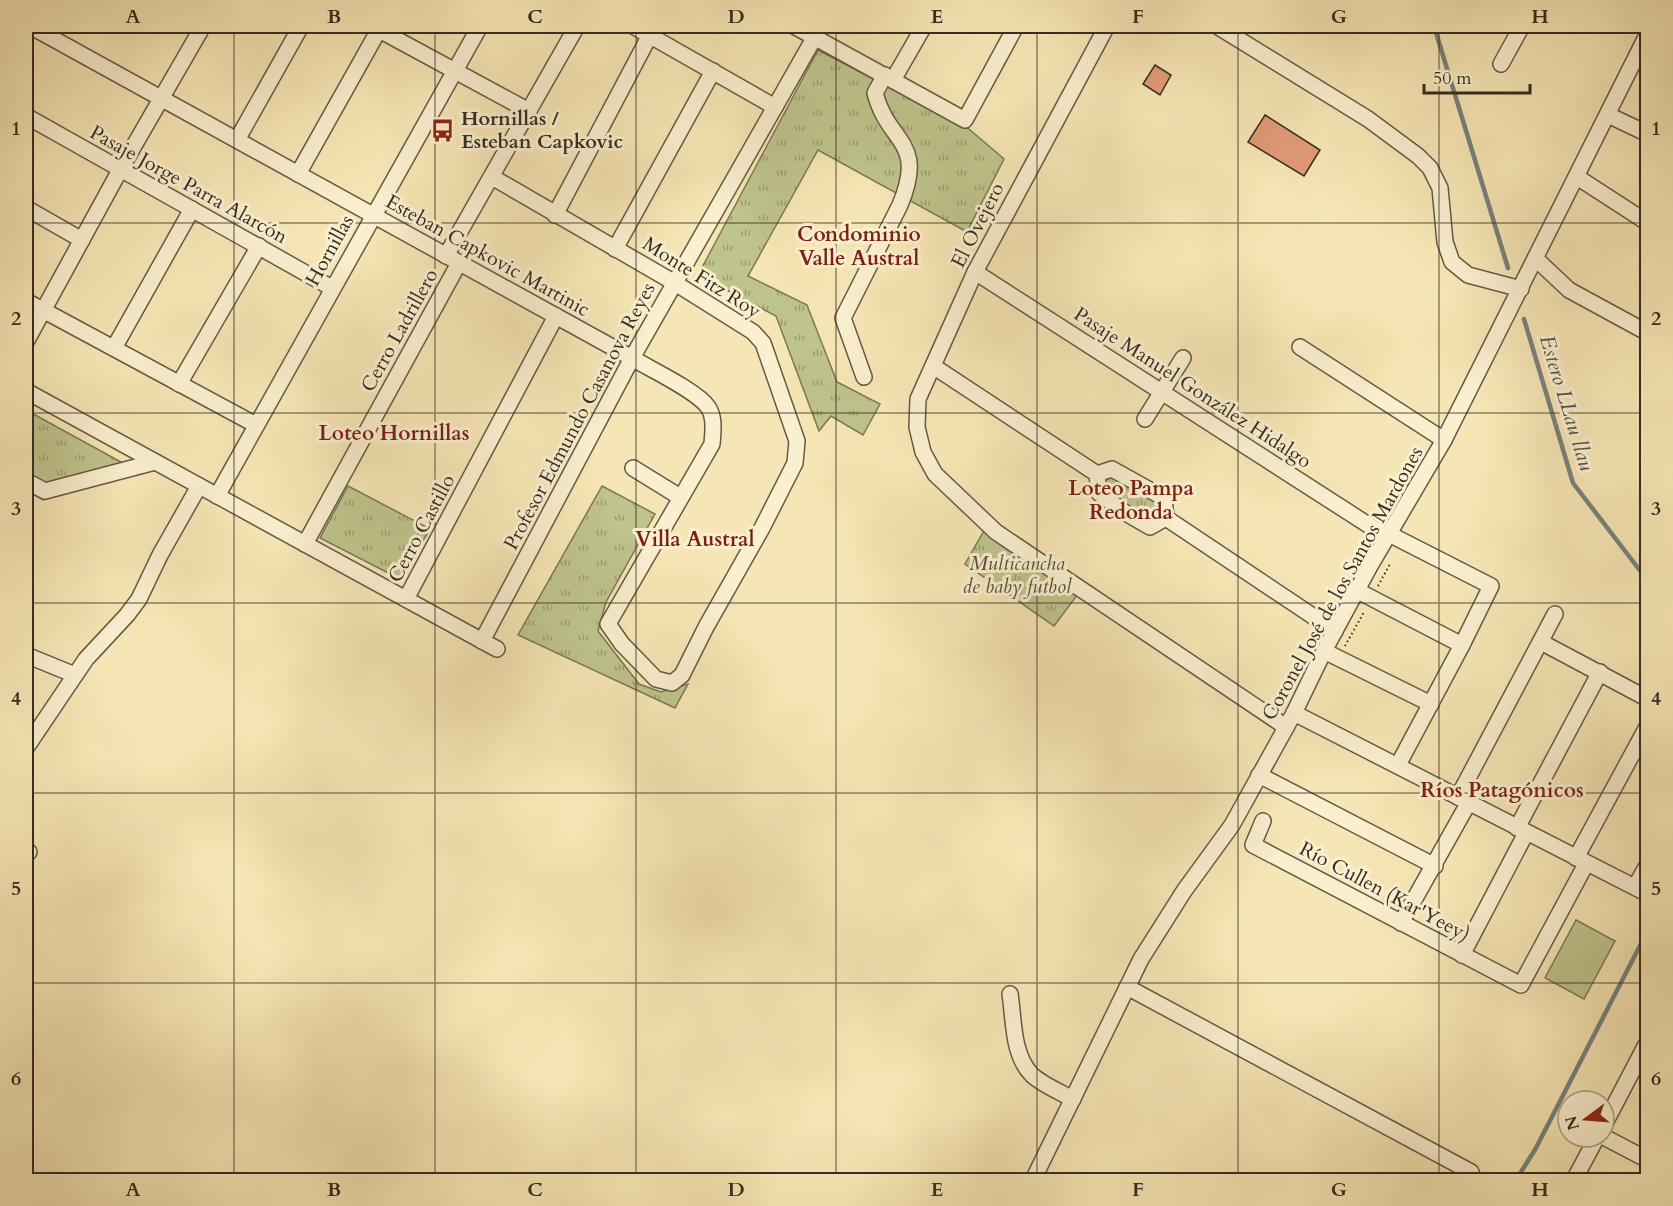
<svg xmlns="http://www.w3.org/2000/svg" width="1673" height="1206" viewBox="0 0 1673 1206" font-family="Cardo,serif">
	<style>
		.grass { fill: #bfc48c; stroke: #7a7856; stroke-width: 1.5 }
		.park { fill: url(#park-tufts); stroke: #7a7856; stroke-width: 1.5 }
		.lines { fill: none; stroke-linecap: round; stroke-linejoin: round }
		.stream { stroke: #76837c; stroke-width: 4.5 }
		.building { fill: #e39b79; stroke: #342c21; stroke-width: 1.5 }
		.minor-casing { stroke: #655a46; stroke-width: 18 }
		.path { stroke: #342c21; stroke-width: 2; stroke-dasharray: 1.5 3; stroke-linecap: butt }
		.minor { stroke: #faefcf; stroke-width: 15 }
		.grid { fill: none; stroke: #342c21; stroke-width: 1.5; stroke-opacity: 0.55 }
		.labels { text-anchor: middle; stroke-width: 6; stroke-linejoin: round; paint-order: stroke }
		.poi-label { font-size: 20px; font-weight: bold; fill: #342c21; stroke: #faefcf; text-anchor: start }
		.street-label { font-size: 20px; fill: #342c21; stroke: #faefcf }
		.park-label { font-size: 20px; font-style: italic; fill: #57523c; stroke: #faefcf }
		.neighbourhood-label { font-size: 21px; font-weight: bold; fill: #7a1f14; stroke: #faefcf }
		.water-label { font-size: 21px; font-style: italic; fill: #505047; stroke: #faefcf }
		.neatline { fill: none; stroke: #342c21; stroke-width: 2 }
		.grid-label { font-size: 20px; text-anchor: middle; font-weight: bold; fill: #342c21 }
	</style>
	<defs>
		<pattern id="park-tufts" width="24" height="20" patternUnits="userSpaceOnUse" patternTransform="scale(1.5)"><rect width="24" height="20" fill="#bfc48c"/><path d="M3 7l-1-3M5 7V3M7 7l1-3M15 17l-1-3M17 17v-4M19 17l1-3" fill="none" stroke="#9c9f72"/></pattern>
	</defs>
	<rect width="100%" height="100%" fill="#f7e6b5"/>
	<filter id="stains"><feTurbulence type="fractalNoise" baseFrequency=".00333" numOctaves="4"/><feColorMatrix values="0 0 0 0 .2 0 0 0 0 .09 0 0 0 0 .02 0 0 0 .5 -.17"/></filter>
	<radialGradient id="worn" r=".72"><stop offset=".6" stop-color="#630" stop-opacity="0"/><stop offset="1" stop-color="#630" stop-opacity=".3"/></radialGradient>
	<!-- grass -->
	<polygon class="grass" points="1576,920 1615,941 1584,999 1545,978"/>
	<!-- park -->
	<g class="park">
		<polygon points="818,50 969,129 1004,159 967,232 818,150 748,276 807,305 837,382 880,404 863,435 831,416 819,431 776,316 698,275"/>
		<polygon points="26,410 141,473 43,500 26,490"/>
		<polygon points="1108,475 1159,502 1161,507 1157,518 1148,520 1106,495 1105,480"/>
		<polygon points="348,486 430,529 400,579 320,538"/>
		<polygon points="602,486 655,514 606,602 598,631 639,684 661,692 688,684 675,708 518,635"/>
		<polygon points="985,529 1081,590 1054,626 965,564"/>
	</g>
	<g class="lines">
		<!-- stream -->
		<g class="stream">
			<polyline points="1434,26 1508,268"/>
			<polyline points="1524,319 1573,483 1648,581"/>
			<polyline points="1516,1180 1536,1148 1648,930"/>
		</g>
	</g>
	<!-- building -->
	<g class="building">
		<polygon points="1155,65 1171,75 1160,95 1143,84"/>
		<polygon points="1265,115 1320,150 1304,176 1248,142"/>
	</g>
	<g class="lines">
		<defs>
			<g id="minor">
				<path d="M30 26 632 358C650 369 697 391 708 407 715 417 713 432 712 444L608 624 622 644 656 679 672 683 682 675 706 627 762 528 795 463 797 441 763 343 753 332 675 283 492 177"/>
				<polyline points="372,26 529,111"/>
				<polyline points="633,26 775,107"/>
				<polyline points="794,26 965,120 1016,26"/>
				<polyline points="1107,26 975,272 918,399 917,427 923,452 935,474 996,532 1286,727"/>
				<polyline points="1217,26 1368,119 1418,156 1430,168 1440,188 1445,242 1452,262 1468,275 1521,289"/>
				<polyline points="1501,64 1522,26"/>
				<polyline points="893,80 924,26"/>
				<polyline points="1608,115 1648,134"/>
				<polyline points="26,116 332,288"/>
				<polyline points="237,140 301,26"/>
				<polyline points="298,174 381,26"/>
				<polyline points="1577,177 1648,223"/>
				<polyline points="26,208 82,240"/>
				<polyline points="555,215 650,35"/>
				<polyline points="615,249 713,71"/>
				<polyline points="446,256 577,26"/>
				<polyline points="1536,259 1569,290 1648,333"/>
				<polyline points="975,272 1387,537"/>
				<polyline points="26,301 256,425"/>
				<polyline points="26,342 120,170 203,26"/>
				<polyline points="1300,347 1444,440"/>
				<polyline points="114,348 192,209"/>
				<polyline points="933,366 1097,474 1099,493 1124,512 1150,527 1166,518 1164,498 1112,469 1097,474"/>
				<path d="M864 377 843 318 900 205C927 140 888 144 875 93L885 75"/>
				<polyline points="179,384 259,246"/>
				<polyline points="26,391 497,649"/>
				<polyline points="1145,419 1183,358"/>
				<polyline points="633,468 680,497"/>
				<polyline points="26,481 45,491 155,462"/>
				<polyline points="217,496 480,26"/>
				<polyline points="1166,518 1335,631"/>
				<polyline points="1389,534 1491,586 1462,645 1398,765"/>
				<polyline points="305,544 459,263"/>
				<polyline points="1358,591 1462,645"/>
				<polyline points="406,599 556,316"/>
				<polyline points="482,641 632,358 821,26"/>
				<polyline points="1541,642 1648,699"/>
				<polyline points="1324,651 1431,704"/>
				<polyline points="26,655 75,675"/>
				<polyline points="1294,713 1648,894"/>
				<polyline points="26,748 86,659 127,615 139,599 160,555 199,486"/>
				<polyline points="1259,775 1435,866"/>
				<polyline points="1458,797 1555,614"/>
				<polyline points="1263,821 1253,845 1521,985 1586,864"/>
				<polyline points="1517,828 1600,672"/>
				<polyline points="26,850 29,852"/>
				<polyline points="1576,858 1648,725"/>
				<polyline points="1635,887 1648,864"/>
				<polyline points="1401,923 1469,802"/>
				<polyline points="1462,955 1526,833"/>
				<polyline points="1127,987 1471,1172"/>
				<path d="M1010 994C1014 1019 1012 1055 1032 1075 1043 1085 1060 1092 1073 1099"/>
				<polyline points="1604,1125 1648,1041"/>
				<polyline points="1604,1137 1648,1160"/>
				<polyline points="1033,1180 1141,959 1184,891 1232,825 1294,713 1324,651 1370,566 1444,440 1648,33"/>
				<polyline points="1574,1180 1597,1137"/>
			</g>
		</defs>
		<!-- minor casing -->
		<use href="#minor" class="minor-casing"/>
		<!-- path -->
		<g class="path">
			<polyline points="1378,586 1390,564"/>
			<polyline points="1345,646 1364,612"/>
		</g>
		<!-- minor -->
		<use href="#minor" class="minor"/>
	</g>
	<!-- grid -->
	<path class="grid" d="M234 26V1180M435 26V1180M636 26V1180M836 26V1180M1037 26V1180M1238 26V1180M1439 26V1180M26 223H1648M26 413H1648M26 603H1648M26 793H1648M26 983H1648"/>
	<!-- icons -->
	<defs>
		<symbol id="bus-bare" viewBox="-9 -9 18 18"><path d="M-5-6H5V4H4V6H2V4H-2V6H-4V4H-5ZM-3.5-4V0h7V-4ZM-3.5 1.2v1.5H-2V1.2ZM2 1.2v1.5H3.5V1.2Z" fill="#8f2418" stroke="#faefcf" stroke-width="2.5" paint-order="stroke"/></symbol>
	</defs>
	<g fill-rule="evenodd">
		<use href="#bus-bare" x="426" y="114" width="33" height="33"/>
	</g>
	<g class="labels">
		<!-- poi labels -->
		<g class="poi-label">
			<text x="461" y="125">Hornillas /<tspan x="461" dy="23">Esteban Capkovic</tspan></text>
		</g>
		<!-- street labels -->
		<g class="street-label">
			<text transform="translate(189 184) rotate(29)" y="7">Pasaje Jorge Parra Alarcón</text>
			<text transform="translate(977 225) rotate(-63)" y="7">El Ovejero</text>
			<text transform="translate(329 250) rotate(-61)" y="7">Hornillas</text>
			<text transform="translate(488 255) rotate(29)" y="7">Esteban Capkovic Martinic</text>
			<text transform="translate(702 277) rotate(32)" y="7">Monte Fitz Roy</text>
			<text transform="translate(399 330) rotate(-61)" y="7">Cerro Ladrillero</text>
			<text transform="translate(1193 387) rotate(33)" y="7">Pasaje Manuel González Hidalgo</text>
			<text transform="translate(579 416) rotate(-62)" y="7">Profesor Edmundo Casanova Reyes</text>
			<text transform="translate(421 528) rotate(-62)" y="7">Cerro Castillo</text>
			<text transform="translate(1342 583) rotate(-61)" y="7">Coronel José de los Santos Mardones</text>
			<text transform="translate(1385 891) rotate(28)" y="7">Río Cullen (Kar'Yeey)</text>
		</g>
		<!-- park labels -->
		<g class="park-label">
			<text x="1017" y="570">Multicancha<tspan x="1017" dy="23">de baby futbol</tspan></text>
		</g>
		<!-- neighbourhood labels -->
		<g class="neighbourhood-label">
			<text x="859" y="241">Condominio<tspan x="859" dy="24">Valle Austral</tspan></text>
			<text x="394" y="440">Loteo Hornillas</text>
			<text x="1131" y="495">Loteo Pampa<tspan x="1131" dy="24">Redonda</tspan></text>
			<text x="695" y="546">Villa Austral</text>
			<text x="1502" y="797">Ríos Patagónicos</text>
		</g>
		<!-- water labels -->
		<g class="water-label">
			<text transform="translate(1567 403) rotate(73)" y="7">Estero LLau llau</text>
		</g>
	</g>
	<!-- margin -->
	<rect width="1673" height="1206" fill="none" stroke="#f7e6b5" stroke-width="66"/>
	<!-- north arrow -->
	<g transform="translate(1586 1119) rotate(254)"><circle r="28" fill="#faefcf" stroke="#aba189" stroke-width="1.5"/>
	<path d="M0-4.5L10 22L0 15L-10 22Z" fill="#8f2418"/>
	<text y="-9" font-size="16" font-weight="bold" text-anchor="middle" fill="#342c21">N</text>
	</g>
	<!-- scale -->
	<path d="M1424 84v9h106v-9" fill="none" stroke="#342c21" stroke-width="3"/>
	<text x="1433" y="84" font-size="18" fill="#342c21" stroke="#faefcf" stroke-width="4.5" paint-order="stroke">50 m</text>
	<rect x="33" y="33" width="1607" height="1140" class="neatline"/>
	<g class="grid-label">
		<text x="133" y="23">A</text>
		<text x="334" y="23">B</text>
		<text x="535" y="23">C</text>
		<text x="736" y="23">D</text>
		<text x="937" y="23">E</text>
		<text x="1138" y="23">F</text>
		<text x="1339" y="23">G</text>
		<text x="1540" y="23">H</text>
		<text x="16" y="135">1</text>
		<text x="1656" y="135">1</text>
		<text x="16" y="325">2</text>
		<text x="1656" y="325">2</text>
		<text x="16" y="515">3</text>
		<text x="1656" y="515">3</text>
		<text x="16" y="705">4</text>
		<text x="1656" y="705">4</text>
		<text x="16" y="895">5</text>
		<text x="1656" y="895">5</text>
		<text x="16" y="1085">6</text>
		<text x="1656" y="1085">6</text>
		<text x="133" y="1196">A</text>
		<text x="334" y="1196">B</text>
		<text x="535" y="1196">C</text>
		<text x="736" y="1196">D</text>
		<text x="937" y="1196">E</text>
		<text x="1138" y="1196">F</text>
		<text x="1339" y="1196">G</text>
		<text x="1540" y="1196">H</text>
	</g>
	<rect width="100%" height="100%" filter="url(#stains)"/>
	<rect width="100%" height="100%" fill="url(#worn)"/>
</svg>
